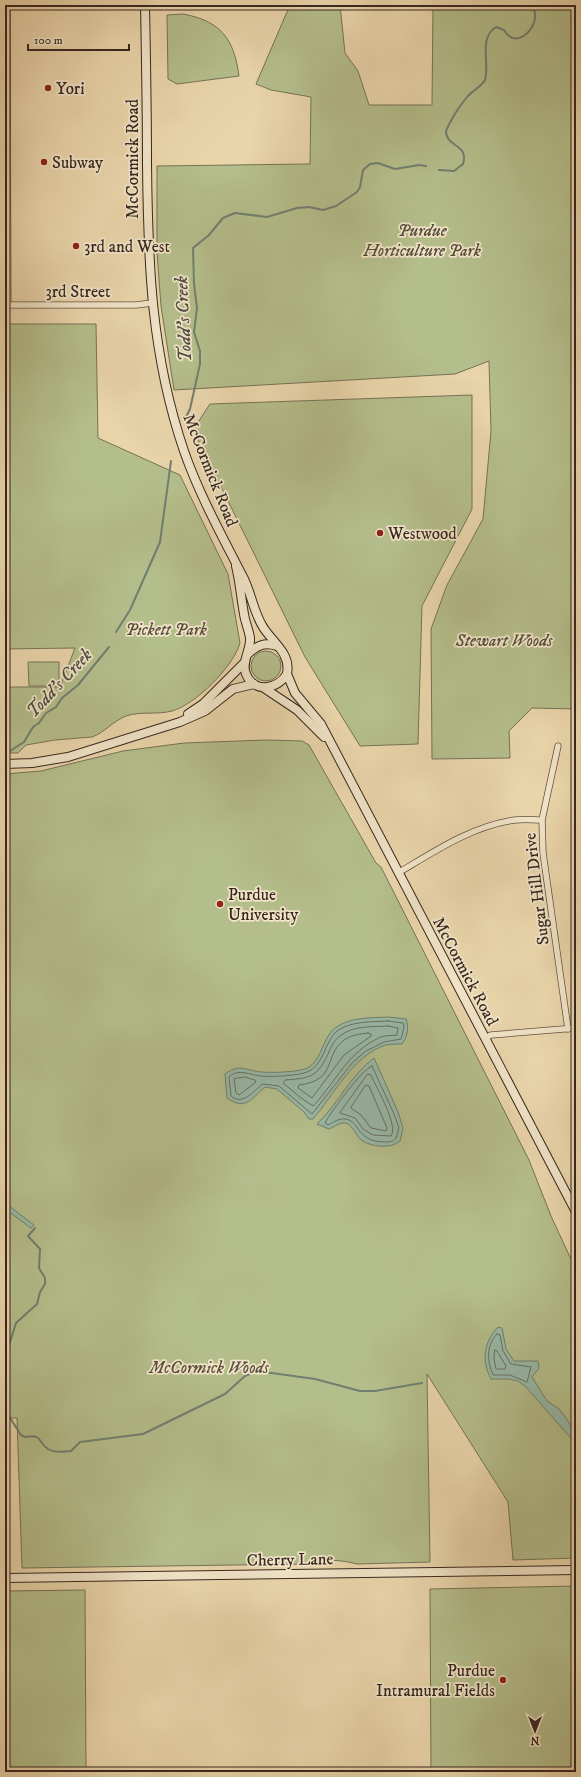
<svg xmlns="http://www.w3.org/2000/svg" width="581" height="1777" viewBox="0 0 581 1777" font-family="'IM FELL DW Pica',serif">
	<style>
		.green { fill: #b4be8b; stroke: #767256 }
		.water { fill: #98b9a7; stroke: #717f71 }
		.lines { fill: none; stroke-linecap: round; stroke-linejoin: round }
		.shore { stroke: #687064; stroke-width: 1 }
		.stream { stroke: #717f71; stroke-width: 2 }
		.street-casing { stroke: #645243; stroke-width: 7 }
		.secondary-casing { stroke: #372720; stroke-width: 10 }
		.street { stroke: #f1e4c8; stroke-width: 5.5 }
		.secondary { stroke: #f1e4c8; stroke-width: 8 }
		.poi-dot { fill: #8f2418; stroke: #f1e4c8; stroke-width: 1.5 }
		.labels { text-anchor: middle; stroke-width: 3.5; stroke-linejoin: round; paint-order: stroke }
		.poi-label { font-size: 17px; fill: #372720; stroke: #f1e4c8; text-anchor: start }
		.street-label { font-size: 17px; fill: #372720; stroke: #f1e4c8 }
		.park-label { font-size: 17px; font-style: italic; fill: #564d3b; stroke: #f1e4c8 }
		.water-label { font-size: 18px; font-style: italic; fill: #4f4c42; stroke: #f1e4c8 }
	</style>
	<rect width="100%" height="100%" fill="#ead5ab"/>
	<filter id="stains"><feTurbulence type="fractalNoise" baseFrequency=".005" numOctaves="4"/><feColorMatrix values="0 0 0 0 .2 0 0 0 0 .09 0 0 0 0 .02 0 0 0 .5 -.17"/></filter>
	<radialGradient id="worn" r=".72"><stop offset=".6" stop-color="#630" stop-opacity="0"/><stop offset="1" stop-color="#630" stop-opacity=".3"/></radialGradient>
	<!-- green -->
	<g class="green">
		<polygon points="290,5 340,5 345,53 358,71 369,105 432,105 433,5 576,5 576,709 532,708 509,731 510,758 432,759 431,629 447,585 483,519 491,431 489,361 455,374 174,390 161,306 157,253 157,166 310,164 311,97 271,90 256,84"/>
		<path d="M183 14C221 21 234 39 239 76L177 84 168 79 167 15Z"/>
		<path d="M5 324H96L98 438 180 475 228 574 240 643C234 666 195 705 172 711 157 715 141 711 126 716 113 721 104 733 92 737L55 740 26 745 18 753H5V687H60L75 648 5 649Z"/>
		<polygon points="472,395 472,509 422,606 418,744 360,746 305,657 193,430 210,404"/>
		<circle cx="266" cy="666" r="15"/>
		<polygon points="28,662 59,662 59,686 29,686"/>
		<path d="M267 740 302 741 309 745 376 863 381 867 529 1160 551 1216 576 1270V1558L513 1560 508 1502 427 1374 430 1562 357 1564C342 1560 321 1558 307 1564L22 1568 17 1418H5V774L41 771 123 751 184 743Z"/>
		<polygon points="576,1586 576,1772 431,1772 430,1589"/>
		<polygon points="85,1590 86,1772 5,1772 5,1591"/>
	</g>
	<!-- water -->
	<g class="water">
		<path d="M388 1017 406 1019C409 1027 408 1036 402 1044 397 1044 391 1044 386 1045 353 1055 334 1095 313 1119H309L304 1112 277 1089 265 1087C251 1099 245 1111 227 1098L225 1074C240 1063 246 1071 262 1072 272 1073 295 1072 305 1069 321 1064 322 1038 335 1028 350 1017 370 1018 388 1017Z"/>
		<path d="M374 1058 398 1112 403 1128 400 1141C391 1149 371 1147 361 1140 356 1135 353 1126 346 1123 340 1122 334 1127 329 1129L317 1124C338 1104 350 1076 374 1058Z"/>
		<polygon points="5,1203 34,1225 31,1228 5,1209"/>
		<path d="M498 1327 502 1328 506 1349 514 1361H538L539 1368 532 1377 547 1401 559 1409 568 1421 576 1434V1444L526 1387 518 1381 509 1379H491C481 1360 484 1342 498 1327Z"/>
	</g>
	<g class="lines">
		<!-- shore -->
		<g class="shore">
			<path d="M388 1021 403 1023 404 1027 401 1039 384 1042 366 1051 353 1062 312 1114 279 1086 263 1084C253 1091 243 1106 231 1096L229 1077C238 1068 250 1075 261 1076 270 1077 298 1076 307 1072 324 1066 324 1042 337 1031 351 1021 371 1022 388 1021Z"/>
			<path d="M388 1026 398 1028 397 1035C392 1036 386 1035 381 1037 347 1052 337 1081 313 1106L301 1098 283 1083 285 1080C309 1078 317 1078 328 1054 331 1047 334 1040 340 1036 353 1025 373 1027 388 1026Z"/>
			<path d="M368 1033 371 1034V1036L344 1055 312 1098 298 1088 299 1085C338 1080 323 1056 344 1040 351 1035 360 1034 368 1033Z"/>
			<path d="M372 1066 394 1114 399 1128 396 1138C393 1142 390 1142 385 1142 357 1142 360 1122 346 1119 339 1118 334 1122 328 1125L325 1123C330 1113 363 1068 372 1066Z"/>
			<path d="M368 1074 371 1075C376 1087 399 1126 391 1136L373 1135 363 1129 355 1118 340 1113Z"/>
			<polygon points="245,1077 255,1080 256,1082 239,1095 236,1093 234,1079"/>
			<polygon points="366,1085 369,1086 387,1128 386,1131 371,1128 361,1115 351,1108"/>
			<path d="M497 1334 500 1335 503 1351 511 1364 531 1367 527 1382 510 1375H493C487 1361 486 1345 497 1334Z"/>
			<polygon points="495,1350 497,1351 506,1366 505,1369 496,1369 494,1359"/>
		</g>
		<!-- stream -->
		<g class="stream">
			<path d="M439 170 454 171 463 164C469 143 446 148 446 131 451 119 459 107 467 97 472 91 482 86 485 80 490 64 478 38 496 27L504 30C515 50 537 30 535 14 535 11 533 8 532 5"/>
			<polyline points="185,419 190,409 200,364 200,351 194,332 197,308 194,284 193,248 209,235 223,218 235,213 267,217 297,208 309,207 323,210 336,206 357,192 360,187 363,170 370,164 378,163 395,169 419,165 426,166"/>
			<polyline points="116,632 130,610 160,542 171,461"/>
			<polyline points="10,751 24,742 33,727 39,723 46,713 56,707 62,698 78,685 109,647"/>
			<polyline points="5,1358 16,1323 37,1304 40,1292 45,1284 45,1278 39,1268 40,1249 28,1236 35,1228"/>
			<path d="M5 1410 21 1435 25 1437C44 1434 36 1441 48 1449 55 1453 64 1452 71 1451L80 1442 143 1434 225 1394 245 1376 257 1371 315 1379 360 1391H375L422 1383"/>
		</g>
		<defs>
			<g id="street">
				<polyline points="7,5 8,305"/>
				<polyline points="5,305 136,305 152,303"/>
				<polyline points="558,746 542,820 543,853 568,1029"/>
				<path d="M398 873C435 851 472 826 515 820 524 819 533 820 542 820"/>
				<polyline points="485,1038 491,1035 576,1028"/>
			</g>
			<g id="secondary">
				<path d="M145 5C146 58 147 110 147 163 148 264 151 354 184 451 199 494 221 534 242 575 251 591 253 611 263 627 273 643 291 653 287 674 278 689 254 694 246 674 241 662 251 650 250 638 249 630 245 622 244 614 241 598 240 582 236 566"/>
				<path d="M249 653C258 645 265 642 277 646"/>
				<polyline points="287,674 295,693 321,724 576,1212"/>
				<polyline points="264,688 297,710 324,737"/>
				<polyline points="188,714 203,704 245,662"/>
				<polyline points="5,764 32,763 68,757 180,722 205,711 233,689 254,684"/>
				<polyline points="5,1578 576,1570"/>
			</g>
		</defs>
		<!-- street casing -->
		<use href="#street" class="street-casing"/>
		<!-- secondary casing -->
		<use href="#secondary" class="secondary-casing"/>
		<!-- street -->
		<use href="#street" class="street"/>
		<!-- secondary -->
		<use href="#secondary" class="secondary"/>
	</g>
	<!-- markers -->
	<g class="poi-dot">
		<circle cx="48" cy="88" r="4"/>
		<circle cx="44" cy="162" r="4"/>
		<circle cx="76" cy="246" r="4"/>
		<circle cx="380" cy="533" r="4"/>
		<circle cx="220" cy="904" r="4"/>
		<circle cx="503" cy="1680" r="4"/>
	</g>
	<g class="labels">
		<!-- poi labels -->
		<g class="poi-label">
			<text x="56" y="94">Yori</text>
			<text x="52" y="168">Subway</text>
			<text x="84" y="252">3rd and West</text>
			<text x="388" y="539">Westwood</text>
			<text x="228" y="900">Purdue<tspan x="228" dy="20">University</tspan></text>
			<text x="495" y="1676" text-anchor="end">Purdue<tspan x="495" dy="20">Intramural Fields</tspan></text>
		</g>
		<!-- street labels -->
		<g class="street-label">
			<text transform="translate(132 159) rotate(-90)" y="6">McCormick Road</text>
			<text x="78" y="297">3rd Street</text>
			<text transform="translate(211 470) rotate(68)" y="6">McCormick Road</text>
			<text transform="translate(536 889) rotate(-97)" y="6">Sugar Hill Drive</text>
			<text transform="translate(466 971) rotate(62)" y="6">McCormick Road</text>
			<text transform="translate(290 1559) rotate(-1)" y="6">Cherry Lane</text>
		</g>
		<!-- park labels -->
		<g class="park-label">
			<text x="422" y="236">Purdue<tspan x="422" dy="20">Horticulture Park</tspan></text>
			<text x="166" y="635">Pickett Park</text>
			<text x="504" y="646">Stewart Woods</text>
			<text x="209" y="1373">McCormick Woods</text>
		</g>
		<!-- water labels -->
		<g class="water-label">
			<text transform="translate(183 319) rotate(-93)" y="6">Todd's Creek</text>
			<text transform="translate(59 683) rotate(-47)" y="6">Todd's Creek</text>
		</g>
	</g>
	<!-- margin -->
	<rect width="581" height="1777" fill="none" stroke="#ead5ab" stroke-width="20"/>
	<rect x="6" y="6" width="569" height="1765" fill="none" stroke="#372720" stroke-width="2"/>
	<rect x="10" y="10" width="561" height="1757" fill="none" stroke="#372720"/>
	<!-- north arrow -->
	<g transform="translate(535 1731) rotate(180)" stroke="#f1e4c8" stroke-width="3" paint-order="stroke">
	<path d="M0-3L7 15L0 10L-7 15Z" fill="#372720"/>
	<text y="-6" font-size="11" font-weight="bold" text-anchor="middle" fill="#372720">N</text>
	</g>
	<!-- scale -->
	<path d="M28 44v6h101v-6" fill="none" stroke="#372720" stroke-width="2"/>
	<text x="34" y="44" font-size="12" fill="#372720" stroke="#f1e4c8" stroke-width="3" paint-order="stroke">100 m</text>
	<rect width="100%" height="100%" filter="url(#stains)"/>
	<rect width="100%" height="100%" fill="url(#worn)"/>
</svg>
